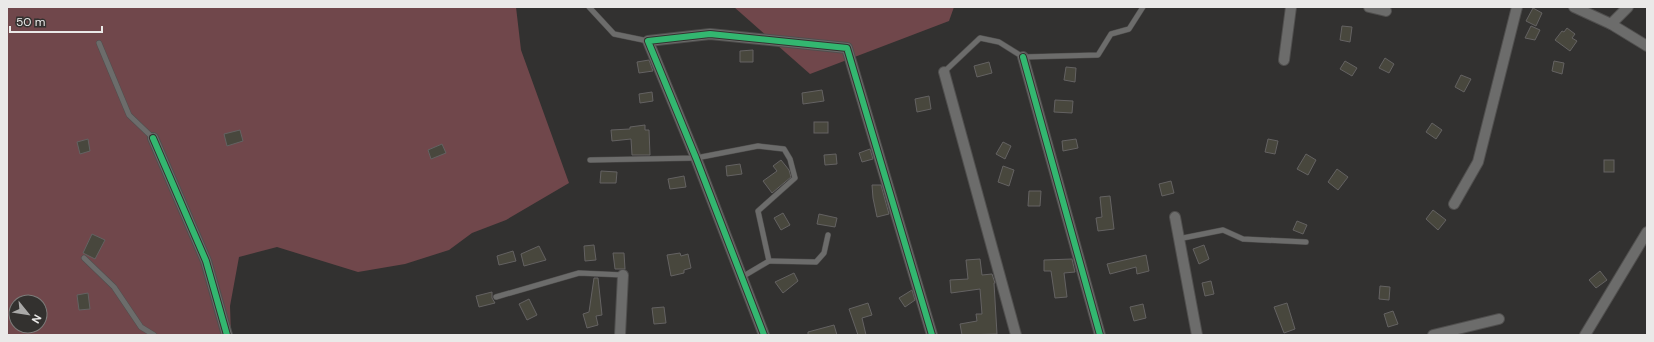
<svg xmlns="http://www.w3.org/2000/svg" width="1654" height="342" viewBox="0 0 1654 342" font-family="'DM Sans',sans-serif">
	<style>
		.green { fill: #70474b; fill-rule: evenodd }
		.building { fill: #48473d; stroke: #646262 }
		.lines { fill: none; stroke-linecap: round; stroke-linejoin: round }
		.service-casing { stroke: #504f4e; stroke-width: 6 }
		.minor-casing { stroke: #504f4e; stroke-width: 12 }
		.service { stroke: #6c6c6b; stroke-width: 5 }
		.minor { stroke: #6c6c6b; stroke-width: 10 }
		.cycleway-casing { stroke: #33312f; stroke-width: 8 }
		.cycleway { stroke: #33b770; stroke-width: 6 }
	</style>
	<rect width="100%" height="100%" fill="#323130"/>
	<!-- green -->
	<g class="green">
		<path d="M7 7H516L521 50 569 183 506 220 472 233 449 250 405 264 358 272 277 247 239 257 230 306 231 335H7ZM16 302H40V326H16Z"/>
		<polygon points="734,7 954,7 949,21 810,74"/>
	</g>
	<!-- building -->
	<g class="building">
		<polygon points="1533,8 1542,13 1536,26 1526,21"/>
		<polygon points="1342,26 1352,27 1350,42 1340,40"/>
		<polygon points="1531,26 1540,30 1535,40 1525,38"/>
		<polygon points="1567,28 1575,34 1572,38 1577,41 1570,51 1555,40 1562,31 1564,32"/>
		<polygon points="753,50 753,62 740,62 740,51"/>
		<polygon points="1385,58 1394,64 1389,73 1379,68"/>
		<polygon points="649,60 653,71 639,73 637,62"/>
		<polygon points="1345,61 1357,68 1352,76 1340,69"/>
		<polygon points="1554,61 1564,63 1562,74 1552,71"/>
		<polygon points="989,62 992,73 977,77 974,66"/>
		<polygon points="1066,67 1076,68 1075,82 1064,80"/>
		<polygon points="1461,75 1471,79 1464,92 1455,87"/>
		<polygon points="822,90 824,101 803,104 802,93"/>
		<polygon points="652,92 653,101 640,103 639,94"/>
		<polygon points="929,96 931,109 917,112 915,99"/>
		<polygon points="1055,100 1073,101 1072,113 1054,112"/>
		<rect x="814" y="122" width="14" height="11"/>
		<polygon points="1432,123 1442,130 1436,139 1426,132"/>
		<polygon points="645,125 645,130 649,130 650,155 632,155 631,139 612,141 611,130 630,129 630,127"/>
		<polygon points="240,130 243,141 227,146 224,134"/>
		<polygon points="88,139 90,151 80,154 77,142"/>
		<polygon points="1076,139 1078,148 1063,151 1062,141"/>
		<polygon points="1268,139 1278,141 1275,154 1265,152"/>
		<polygon points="1003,142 1011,146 1005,159 996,154"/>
		<polygon points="442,144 446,153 431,159 428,150"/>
		<polygon points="870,149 873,159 862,162 859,153"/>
		<polygon points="836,154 837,164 825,165 824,155"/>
		<polygon points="1306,154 1316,160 1308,175 1297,169"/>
		<polygon points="781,160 789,170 791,177 772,193 763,181 777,171 773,166"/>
		<rect x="1604" y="160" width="10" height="12"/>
		<polygon points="740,164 742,174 727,176 726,166"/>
		<polygon points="1003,166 1014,170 1009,186 998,182"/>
		<polygon points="1337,169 1348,177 1338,190 1328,182"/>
		<polygon points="601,171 617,172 616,183 600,183"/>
		<polygon points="684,176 686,187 670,189 668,179"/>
		<polygon points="1171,181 1174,193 1162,196 1159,184"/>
		<polygon points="872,185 881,185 889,214 877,217 873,198"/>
		<polygon points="1029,191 1041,191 1040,206 1028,206"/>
		<polygon points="1110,196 1114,229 1098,231 1096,218 1102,217 1100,197"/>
		<polygon points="1433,210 1446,220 1438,230 1426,219"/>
		<polygon points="783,213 790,225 781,230 774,218"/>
		<polygon points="819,214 837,218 835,227 817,224"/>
		<polygon points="1297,221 1307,225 1303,234 1293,230"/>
		<polygon points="92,234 105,240 95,259 83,253"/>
		<polygon points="594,245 596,260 585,261 584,246"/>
		<polygon points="1204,245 1209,259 1199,264 1193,249"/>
		<polygon points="539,246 546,260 524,266 521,254"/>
		<polygon points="513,251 516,261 499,265 497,256"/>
		<polygon points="613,253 624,253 625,269 615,269"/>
		<polygon points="680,253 681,256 688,254 691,268 684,270 684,273 671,276 667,255"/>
		<polygon points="1146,255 1149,271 1137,274 1136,267 1110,274 1107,264"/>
		<polygon points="980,259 982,275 992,274 995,283 994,283 997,334 962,335 960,324 977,321 976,314 982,314 980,289 951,293 950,280 968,279 966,260"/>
		<polygon points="1072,259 1075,272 1064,273 1067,297 1055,298 1051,271 1044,271 1044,260"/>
		<polygon points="1600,271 1607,280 1596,288 1589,280"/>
		<polygon points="794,273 798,281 783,293 775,282"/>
		<polygon points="594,278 598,278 602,315 596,316 598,325 587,328 583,314 589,312"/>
		<polygon points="1211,281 1214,294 1205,296 1202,283"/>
		<polygon points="1380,286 1390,287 1389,300 1379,299"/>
		<polygon points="912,290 915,300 905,307 899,298"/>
		<polygon points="492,292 492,298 495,303 479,307 476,296"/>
		<polygon points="88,293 90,309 79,310 77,295"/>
		<polygon points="529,299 537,315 527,320 519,304"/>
		<polygon points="868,303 872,315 862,318 866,335 858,335 849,309"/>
		<polygon points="1287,303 1295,329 1284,333 1274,307"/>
		<polygon points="1143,304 1146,318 1134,321 1130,307"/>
		<polygon points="664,307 666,323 654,324 652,308"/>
		<polygon points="1393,311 1398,324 1388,327 1384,314"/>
		<polygon points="834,325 837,335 808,335 808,332"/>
	</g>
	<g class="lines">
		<defs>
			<g id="service">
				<polyline points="589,7 614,34 648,41"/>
				<polyline points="99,43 129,115 153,138"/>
				<polyline points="944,72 980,38 999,42 1023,57 1098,55 1111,34 1129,29 1143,7"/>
				<polyline points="590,160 696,158 758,146 784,149 790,159 795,178 758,211 769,261 742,277"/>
				<polyline points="1178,239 1223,230 1243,239 1306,242"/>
				<polyline points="84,258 114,287 141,327 154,335"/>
				<polyline points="769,261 816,262 824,253 828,235"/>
				<polyline points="496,297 579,273 623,275"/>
			</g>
			<g id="minor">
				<polyline points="1369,7 1386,11"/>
				<polyline points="1574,7 1611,24 1647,46"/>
				<polyline points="1611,24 1628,7"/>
				<polyline points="1023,57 1100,335"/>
				<polyline points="1284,60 1291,7"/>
				<polyline points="944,72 1016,335"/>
				<polyline points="153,138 206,261 227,335"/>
				<polyline points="1454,204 1478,162 1517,7"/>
				<polyline points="1175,217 1197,335"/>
				<polyline points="620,335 623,275"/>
				<polyline points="764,335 696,158 648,41 710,34 847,48 932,335"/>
				<polyline points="1433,335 1499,319"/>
				<polyline points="1585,335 1647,232"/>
			</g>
		</defs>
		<!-- service casing -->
		<use href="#service" class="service-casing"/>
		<!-- minor casing -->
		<use href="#minor" class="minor-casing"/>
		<!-- service -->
		<use href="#service" class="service"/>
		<!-- minor -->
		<use href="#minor" class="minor"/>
		<defs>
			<g id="cycleway">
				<polyline points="1023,57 1100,335"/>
				<polyline points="153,138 206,261 227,335"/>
				<polyline points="764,335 696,158 648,41 710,34 847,48 932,335"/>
			</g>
		</defs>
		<!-- cycleway casing -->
		<use href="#cycleway" class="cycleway-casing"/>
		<!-- cycleway -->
		<use href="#cycleway" class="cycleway"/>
	</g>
	<!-- border -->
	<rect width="1654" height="342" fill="none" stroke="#eae9e8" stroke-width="16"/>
	<!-- north arrow -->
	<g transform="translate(28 314) rotate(120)"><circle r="19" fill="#33312f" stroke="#7c7b79"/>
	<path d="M0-3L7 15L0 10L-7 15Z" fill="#aaa9a8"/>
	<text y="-6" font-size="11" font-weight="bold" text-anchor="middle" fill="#eae9e8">N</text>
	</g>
	<!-- scale -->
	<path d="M10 26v6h92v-6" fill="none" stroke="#eae9e8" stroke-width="2"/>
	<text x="16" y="26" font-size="12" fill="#eae9e8" stroke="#33312f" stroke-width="3" paint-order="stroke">50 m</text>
</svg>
